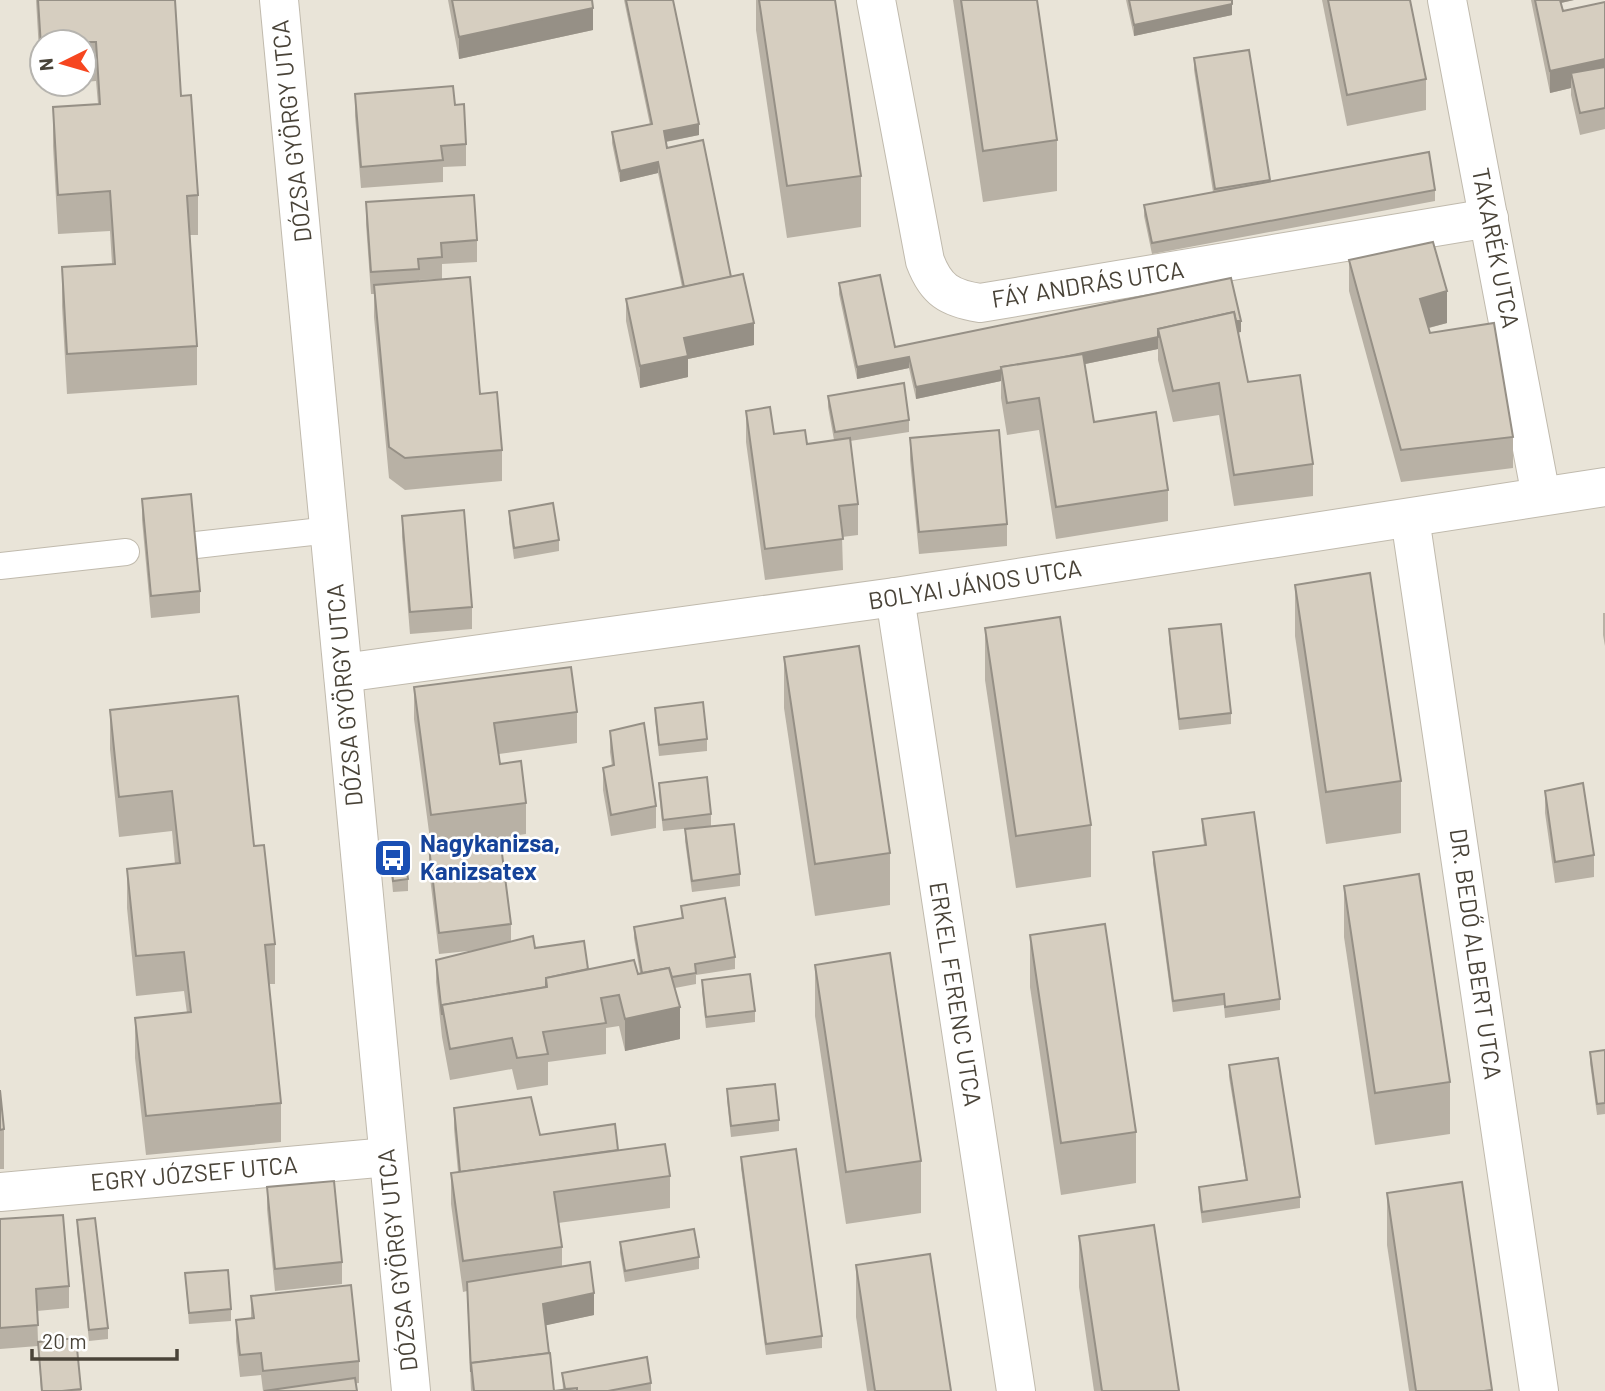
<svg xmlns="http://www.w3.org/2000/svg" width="1605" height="1391" viewBox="0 0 1605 1391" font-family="Barlow,sans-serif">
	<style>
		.residential { fill: #e9e4d8; fill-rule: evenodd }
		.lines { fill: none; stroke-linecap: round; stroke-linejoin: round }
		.service-casing { stroke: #c0baad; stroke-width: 28 }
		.minor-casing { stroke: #c0baad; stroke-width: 40 }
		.service { stroke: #fff; stroke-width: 26 }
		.minor { stroke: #fff; stroke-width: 38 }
		.wall { fill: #b8b1a5 }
		.shaded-wall { fill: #969086 }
		.building { fill: #d6cec0; stroke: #969086; stroke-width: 2 }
		.labels { text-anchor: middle; stroke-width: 5; stroke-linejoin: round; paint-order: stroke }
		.street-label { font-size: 24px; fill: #494338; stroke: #fff }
		.transit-label { font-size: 24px; font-weight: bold; fill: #164399; stroke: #fff; text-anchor: start }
	</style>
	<rect width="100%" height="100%" fill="#f5f2ea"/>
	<!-- residential -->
	<path class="residential" d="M0 0H1605V1391H0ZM42 42H84V84H42Z"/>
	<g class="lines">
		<defs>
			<g id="service">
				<polyline points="196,545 330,530"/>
				<polyline points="0,566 126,552"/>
			</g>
			<g id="minor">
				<polyline points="279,0 411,1391"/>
				<path d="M876 0 925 261C936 290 949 298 980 303L1489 218"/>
				<polyline points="1447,0 1541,496"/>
				<polyline points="1410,518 1539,1391"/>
				<polyline points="895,597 1016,1391"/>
				<polyline points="343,673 895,597 1605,487"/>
				<polyline points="0,1192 388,1157"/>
			</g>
		</defs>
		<!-- service casing -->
		<use href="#service" class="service-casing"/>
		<!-- minor casing -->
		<use href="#minor" class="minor-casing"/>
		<!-- service -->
		<use href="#service" class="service"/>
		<!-- minor -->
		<use href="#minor" class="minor"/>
	</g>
	<!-- wall -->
	<g class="wall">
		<polygon points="36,0 175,0 181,96 198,195 198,235 190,235 197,346 197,385 67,394 62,306 62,267 112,264 110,231 58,234 53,146 53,107 98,104 96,81 84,82 84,42 42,42 42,84 57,84 41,85"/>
		<polygon points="448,0 592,0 593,30 459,59"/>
		<polygon points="624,0 673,0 699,135 666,142 667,148 731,277 754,345 688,359 688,377 640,388 626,321 626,299 682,287 658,173 620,182 612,143 612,132 650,125"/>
		<polygon points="756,0 835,0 861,176 861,227 787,238 756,30"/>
		<polygon points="953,0 1037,0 1057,140 1057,191 983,202"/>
		<polygon points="1126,0 1232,0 1232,15 1134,36"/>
		<polygon points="1322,0 1410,0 1426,79 1426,110 1347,126"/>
		<polygon points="1531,0 1574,0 1561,3 1563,11 1605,2 1605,129 1580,135 1571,95 1571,88 1550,93"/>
		<polygon points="1249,50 1270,182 1435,190 1435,201 1152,254 1144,216 1144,205 1213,192 1194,70 1194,58"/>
		<polygon points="355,94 455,105 466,144 466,166 443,167 443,182 361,188 355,116"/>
		<polygon points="366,202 477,240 477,262 442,264 442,279 419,280 419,281 480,394 502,450 502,481 405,490 389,478 374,317 374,294 371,294 366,224"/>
		<polygon points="1349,260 1447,323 1429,328 1430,333 1513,437 1513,468 1401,482 1349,291"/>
		<polygon points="1231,278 1241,332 1238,332 1248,382 1313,464 1313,496 1234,506 1219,415 1173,422 1158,360 1158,349 1085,364 1094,422 1168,490 1168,521 1056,539 1039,430 1007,435 1001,398 1001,381 916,399 909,368 857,379 839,294 839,283 895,347"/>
		<polygon points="828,396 909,420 909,432 850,441 858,504 858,535 842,537 843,570 765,580 746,442 746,411 774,434 807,444 834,440 828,407"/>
		<polygon points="910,438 1007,524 1007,546 919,554 910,460"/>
		<polygon points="142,499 200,591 200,613 151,618 142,520"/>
		<polygon points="509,511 559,540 559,551 514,559 509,522"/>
		<polygon points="402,516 472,607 472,629 410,634 402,537"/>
		<polygon points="1295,585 1401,781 1401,833 1326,844 1295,636"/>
		<polygon points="1603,613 1605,613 1605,646 1603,635"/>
		<polygon points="985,628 1091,825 1091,877 1016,888 985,680"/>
		<polygon points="1169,629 1231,713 1231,724 1179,730 1169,640"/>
		<polygon points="784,657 890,853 890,905 815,916 784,708"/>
		<polygon points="414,687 577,712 577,743 499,754 500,764 526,803 526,834 431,847 414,719"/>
		<polygon points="655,708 707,739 707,751 659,756 655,719"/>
		<polygon points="110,710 254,846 275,944 275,984 269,984 281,1103 281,1142 146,1155 135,1058 135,1018 187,1013 184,991 136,996 127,908 127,869 175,864 172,831 119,837 110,749"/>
		<polygon points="610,731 656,806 656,828 611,836 603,790 603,768 612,766 610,752"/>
		<polygon points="659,783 711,814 711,826 663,831 659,794"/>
		<polygon points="1545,791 1594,855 1594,877 1555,883 1545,813"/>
		<polygon points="1202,819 1280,999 1280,1010 1225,1018 1224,1005 1173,1012 1153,863 1153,852 1204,845 1202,830"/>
		<polygon points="685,829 740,874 740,886 692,892 685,841"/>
		<polygon points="429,847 511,924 511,941 535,948 588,969 640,973 634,938 634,927 682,919 681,906 735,957 735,969 696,975 696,984 675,988 680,1039 625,1051 619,1026 606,1028 606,1054 548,1062 548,1085 517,1090 512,1069 450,1080 442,1037 436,982 436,960 478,950 439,954 429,869"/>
		<polygon points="391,860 408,879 408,891 393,892 391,871"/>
		<polygon points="1344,886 1450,1082 1450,1134 1375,1145 1344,937"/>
		<polygon points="1030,935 1136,1132 1136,1183 1061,1195 1030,987"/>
		<polygon points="815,965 921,1161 921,1213 846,1224 815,1016"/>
		<polygon points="702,980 755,1011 755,1022 706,1028 702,991"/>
		<polygon points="1605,1050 1605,1114 1597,1115 1590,1063 1590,1052"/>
		<polygon points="1229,1065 1300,1197 1300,1208 1202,1223 1199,1199 1199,1187 1246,1180 1229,1077"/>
		<polygon points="727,1089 779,1120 779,1131 731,1137 727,1100"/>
		<polygon points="0,1090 4,1129 4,1169 0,1169"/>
		<polygon points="454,1108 540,1135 618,1150 670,1176 670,1208 558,1223 562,1247 562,1267 594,1315 546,1325 554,1391 563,1390 562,1373 651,1383 651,1391 471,1391 467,1291 463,1292 451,1204 451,1173 458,1172 454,1129"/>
		<polygon points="741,1157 822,1336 822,1348 766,1355 741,1168"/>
		<polygon points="1462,1182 1492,1391 1409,1391 1387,1245 1387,1193"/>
		<polygon points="267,1187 342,1262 342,1284 275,1291 267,1209"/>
		<polygon points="0,1219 69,1286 69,1308 37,1311 38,1342 76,1338 81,1391 41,1391 38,1346 0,1349"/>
		<polygon points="77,1220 108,1328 108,1339 89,1341 77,1231"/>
		<polygon points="1079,1236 1179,1391 1094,1391 1079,1287"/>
		<polygon points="620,1242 699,1257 699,1269 625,1282 620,1253"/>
		<polygon points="856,1265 951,1391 867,1391 856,1317"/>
		<polygon points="185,1273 231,1309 231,1321 189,1324"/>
		<polygon points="251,1296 359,1361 359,1383 263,1391 261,1375 240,1377 236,1341 236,1320 251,1318"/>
	</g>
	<!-- shaded-wall -->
	<g class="shaded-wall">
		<polygon points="1556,0 1574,0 1556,4"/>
		<polygon points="1232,4 1232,15 1134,36 1134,25"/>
		<polygon points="593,8 593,30 459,59 459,37"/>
		<polygon points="1605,59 1605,81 1571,73 1571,88 1550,93 1550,71"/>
		<polygon points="699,124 699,135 664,142 664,131"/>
		<polygon points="658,162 658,173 620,182 620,171"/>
		<polygon points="1447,291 1447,323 1420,330 1420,299"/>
		<polygon points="1241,321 1241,332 1163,348 1160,337"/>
		<polygon points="754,323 754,345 688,359 688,377 640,388 640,366 684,338"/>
		<polygon points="1158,337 1158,349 1003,381 1002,370"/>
		<polygon points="909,357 909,368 857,379 857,367"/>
		<polygon points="1001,370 1001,381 916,399 916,387"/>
		<polygon points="680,1007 680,1039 625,1051 625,1019"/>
		<polygon points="594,1293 594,1315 543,1326 543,1304"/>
	</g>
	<!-- building -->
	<g class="building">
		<polygon points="38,0 175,0 181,96 191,95 198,195 187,196 197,346 67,354 62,267 115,264 110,191 58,195 53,107 100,104 96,42 42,42 42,46 41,46"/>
		<polygon points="452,0 592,0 593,8 459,37"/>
		<polygon points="626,0 673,0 699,124 664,131 667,148 703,140 731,277 684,287 658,162 620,171 612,132 652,124"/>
		<polygon points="759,0 835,0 861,176 787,186"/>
		<polygon points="961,0 1037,0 1057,140 983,151"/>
		<polygon points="1129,0 1232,0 1232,4 1134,25"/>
		<polygon points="1328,0 1410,0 1426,79 1347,95"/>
		<polygon points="1535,0 1560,0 1563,11 1605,2 1605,59 1550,71"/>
		<polygon points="1249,50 1270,180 1215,189 1194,58"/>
		<polygon points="1605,67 1605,108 1580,113 1571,73"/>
		<polygon points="453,86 455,105 464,104 466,144 441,146 443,160 361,167 355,94"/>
		<polygon points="1429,152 1435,190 1152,243 1144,205"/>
		<polygon points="474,195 477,240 441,243 442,257 418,259 419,269 371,272 366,202"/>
		<polygon points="1433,242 1447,291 1420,299 1430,333 1494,323 1513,437 1401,450 1349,260"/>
		<polygon points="743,274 754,323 684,338 688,356 640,366 626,299"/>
		<polygon points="880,275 895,347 1231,278 1241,321 1236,321 1234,312 1158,329 1158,337 1055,359 1001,367 1002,370 916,387 909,357 857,367 839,283"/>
		<polygon points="470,277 480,394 497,392 502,450 405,458 389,447 374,285"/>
		<polygon points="1234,312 1248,382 1300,375 1313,464 1234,475 1219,383 1173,391 1158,329"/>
		<polygon points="1083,354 1094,422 1156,412 1168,490 1056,507 1039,398 1007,403 1001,367"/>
		<polygon points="904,383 909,420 835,432 828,396"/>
		<polygon points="770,407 774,434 805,430 807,444 850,438 858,504 839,506 843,539 765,549 746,411"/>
		<polygon points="999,430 1007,524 919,532 910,438"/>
		<polygon points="191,494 200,591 151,596 142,499"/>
		<polygon points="553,503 559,540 514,548 509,511"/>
		<polygon points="464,510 472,607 410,612 402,516"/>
		<polygon points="1370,573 1401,781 1326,792 1295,585"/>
		<polygon points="1060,617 1091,825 1016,836 985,628"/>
		<polygon points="1221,624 1231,713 1179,719 1169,629"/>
		<polygon points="859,646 890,853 815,864 784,657"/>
		<polygon points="571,667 577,712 494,723 500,764 521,761 526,803 431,815 414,687"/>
		<polygon points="238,696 254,846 264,845 275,944 265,945 281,1103 146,1116 135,1018 191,1012 184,952 136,956 127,869 180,863 172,791 119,797 110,710"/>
		<polygon points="703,702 707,739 659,745 655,708"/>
		<polygon points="644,723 656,806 611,815 603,768 614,765 610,731"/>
		<polygon points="707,777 711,814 663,820 659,783"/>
		<polygon points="1583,783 1594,855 1555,862 1545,791"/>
		<polygon points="1254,812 1280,999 1225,1007 1224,994 1173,1001 1153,852 1206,845 1202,819"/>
		<polygon points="734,824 740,874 692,881 685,829"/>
		<polygon points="500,838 511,924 439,933 429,847"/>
		<polygon points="405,859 408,879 393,881 391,860"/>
		<polygon points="1419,874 1450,1082 1375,1093 1344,886"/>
		<polygon points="725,898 735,957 695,964 696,973 672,977 669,968 642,973 634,927 683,918 681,906"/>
		<polygon points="1105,924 1136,1132 1061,1143 1030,935"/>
		<polygon points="533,936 535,948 584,941 588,969 546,978 546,987 442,1005 442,1015 436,960"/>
		<polygon points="890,953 921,1161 846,1172 815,965"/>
		<polygon points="634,960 638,974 669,968 680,1007 625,1019 619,995 601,998 606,1023 543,1032 548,1054 517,1058 512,1038 450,1049 442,1005 547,987 546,978"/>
		<polygon points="750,974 755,1011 706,1017 702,980"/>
		<polygon points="1605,1050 1605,1103 1597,1104 1590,1052"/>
		<polygon points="1278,1058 1300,1197 1202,1212 1199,1187 1247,1180 1229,1065"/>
		<polygon points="775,1084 779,1120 731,1126 727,1089"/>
		<polygon points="0,1090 4,1129 0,1130"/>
		<polygon points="531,1097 540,1135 615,1124 618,1150 460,1172 454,1108"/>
		<polygon points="665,1144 670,1176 554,1192 562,1247 463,1261 451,1173"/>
		<polygon points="796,1149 822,1336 766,1344 741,1157"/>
		<polygon points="334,1181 342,1262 275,1269 267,1187"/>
		<polygon points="1462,1182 1492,1390 1484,1391 1416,1391 1387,1193"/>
		<polygon points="63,1215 69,1286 36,1289 38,1325 0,1328 0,1219"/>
		<polygon points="95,1218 108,1328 89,1330 77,1220"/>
		<polygon points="1154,1225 1179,1391 1102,1391 1079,1236"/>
		<polygon points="694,1229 699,1257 625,1271 620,1242"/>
		<polygon points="930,1254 951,1391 875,1391 856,1265"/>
		<polygon points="590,1262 594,1293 543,1304 549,1353 471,1363 471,1372 467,1282"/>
		<polygon points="228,1270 231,1309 189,1313 185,1273"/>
		<polygon points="351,1285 359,1361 263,1371 261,1353 240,1355 236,1320 254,1318 251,1296"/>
		<polygon points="76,1338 81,1389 62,1391 42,1391 38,1342"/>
		<polygon points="550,1353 554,1391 577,1388 577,1391 474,1391 471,1363"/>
		<polygon points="647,1357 651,1383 608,1391 577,1391 577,1388 565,1389 562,1373"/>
		<polygon points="355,1378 357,1391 264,1391"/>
	</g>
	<!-- icons -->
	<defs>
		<symbol id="bus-square" viewBox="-11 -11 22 22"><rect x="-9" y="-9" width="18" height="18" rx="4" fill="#1a4fb4" stroke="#fff"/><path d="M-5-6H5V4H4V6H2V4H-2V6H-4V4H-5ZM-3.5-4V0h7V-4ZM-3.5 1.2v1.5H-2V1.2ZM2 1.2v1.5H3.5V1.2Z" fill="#fff"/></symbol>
	</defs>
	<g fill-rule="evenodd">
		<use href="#bus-square" x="371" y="836" width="44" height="44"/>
	</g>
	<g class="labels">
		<!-- street labels -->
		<g class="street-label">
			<text transform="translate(292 131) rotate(-96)" y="8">DÓZSA GYÖRGY UTCA</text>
			<text transform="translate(1495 248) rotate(79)" y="8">TAKARÉK UTCA</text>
			<text transform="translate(1088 285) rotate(-9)" y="8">FÁY ANDRÁS UTCA</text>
			<text transform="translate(975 585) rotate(-9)" y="8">BOLYAI JÁNOS UTCA</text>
			<text transform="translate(345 695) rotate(-95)" y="8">DÓZSA GYÖRGY UTCA</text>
			<text transform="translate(1475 954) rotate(82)" y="8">DR. BEDŐ ALBERT UTCA</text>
			<text transform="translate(955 994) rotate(81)" y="8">ERKEL FERENC UTCA</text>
			<text transform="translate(194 1174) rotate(-5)" y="8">EGRY JÓZSEF UTCA</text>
			<text transform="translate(398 1260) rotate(-96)" y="8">DÓZSA GYÖRGY UTCA</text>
		</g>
		<!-- transit labels -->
		<g class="transit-label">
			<text x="420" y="852">Nagykanizsa,<tspan x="420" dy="28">Kanizsatex</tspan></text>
		</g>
	</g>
	<!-- north arrow -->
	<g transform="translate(63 63) rotate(265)"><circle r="33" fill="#ffffff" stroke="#b6b4af" stroke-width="2"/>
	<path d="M0-5L12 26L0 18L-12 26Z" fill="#f64620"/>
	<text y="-10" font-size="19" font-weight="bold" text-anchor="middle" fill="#494338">N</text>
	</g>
	<!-- scale -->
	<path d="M32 1349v10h145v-10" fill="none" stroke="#494338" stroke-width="3.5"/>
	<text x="42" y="1349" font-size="21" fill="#494338" stroke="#ffffff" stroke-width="5" paint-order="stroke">20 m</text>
</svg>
